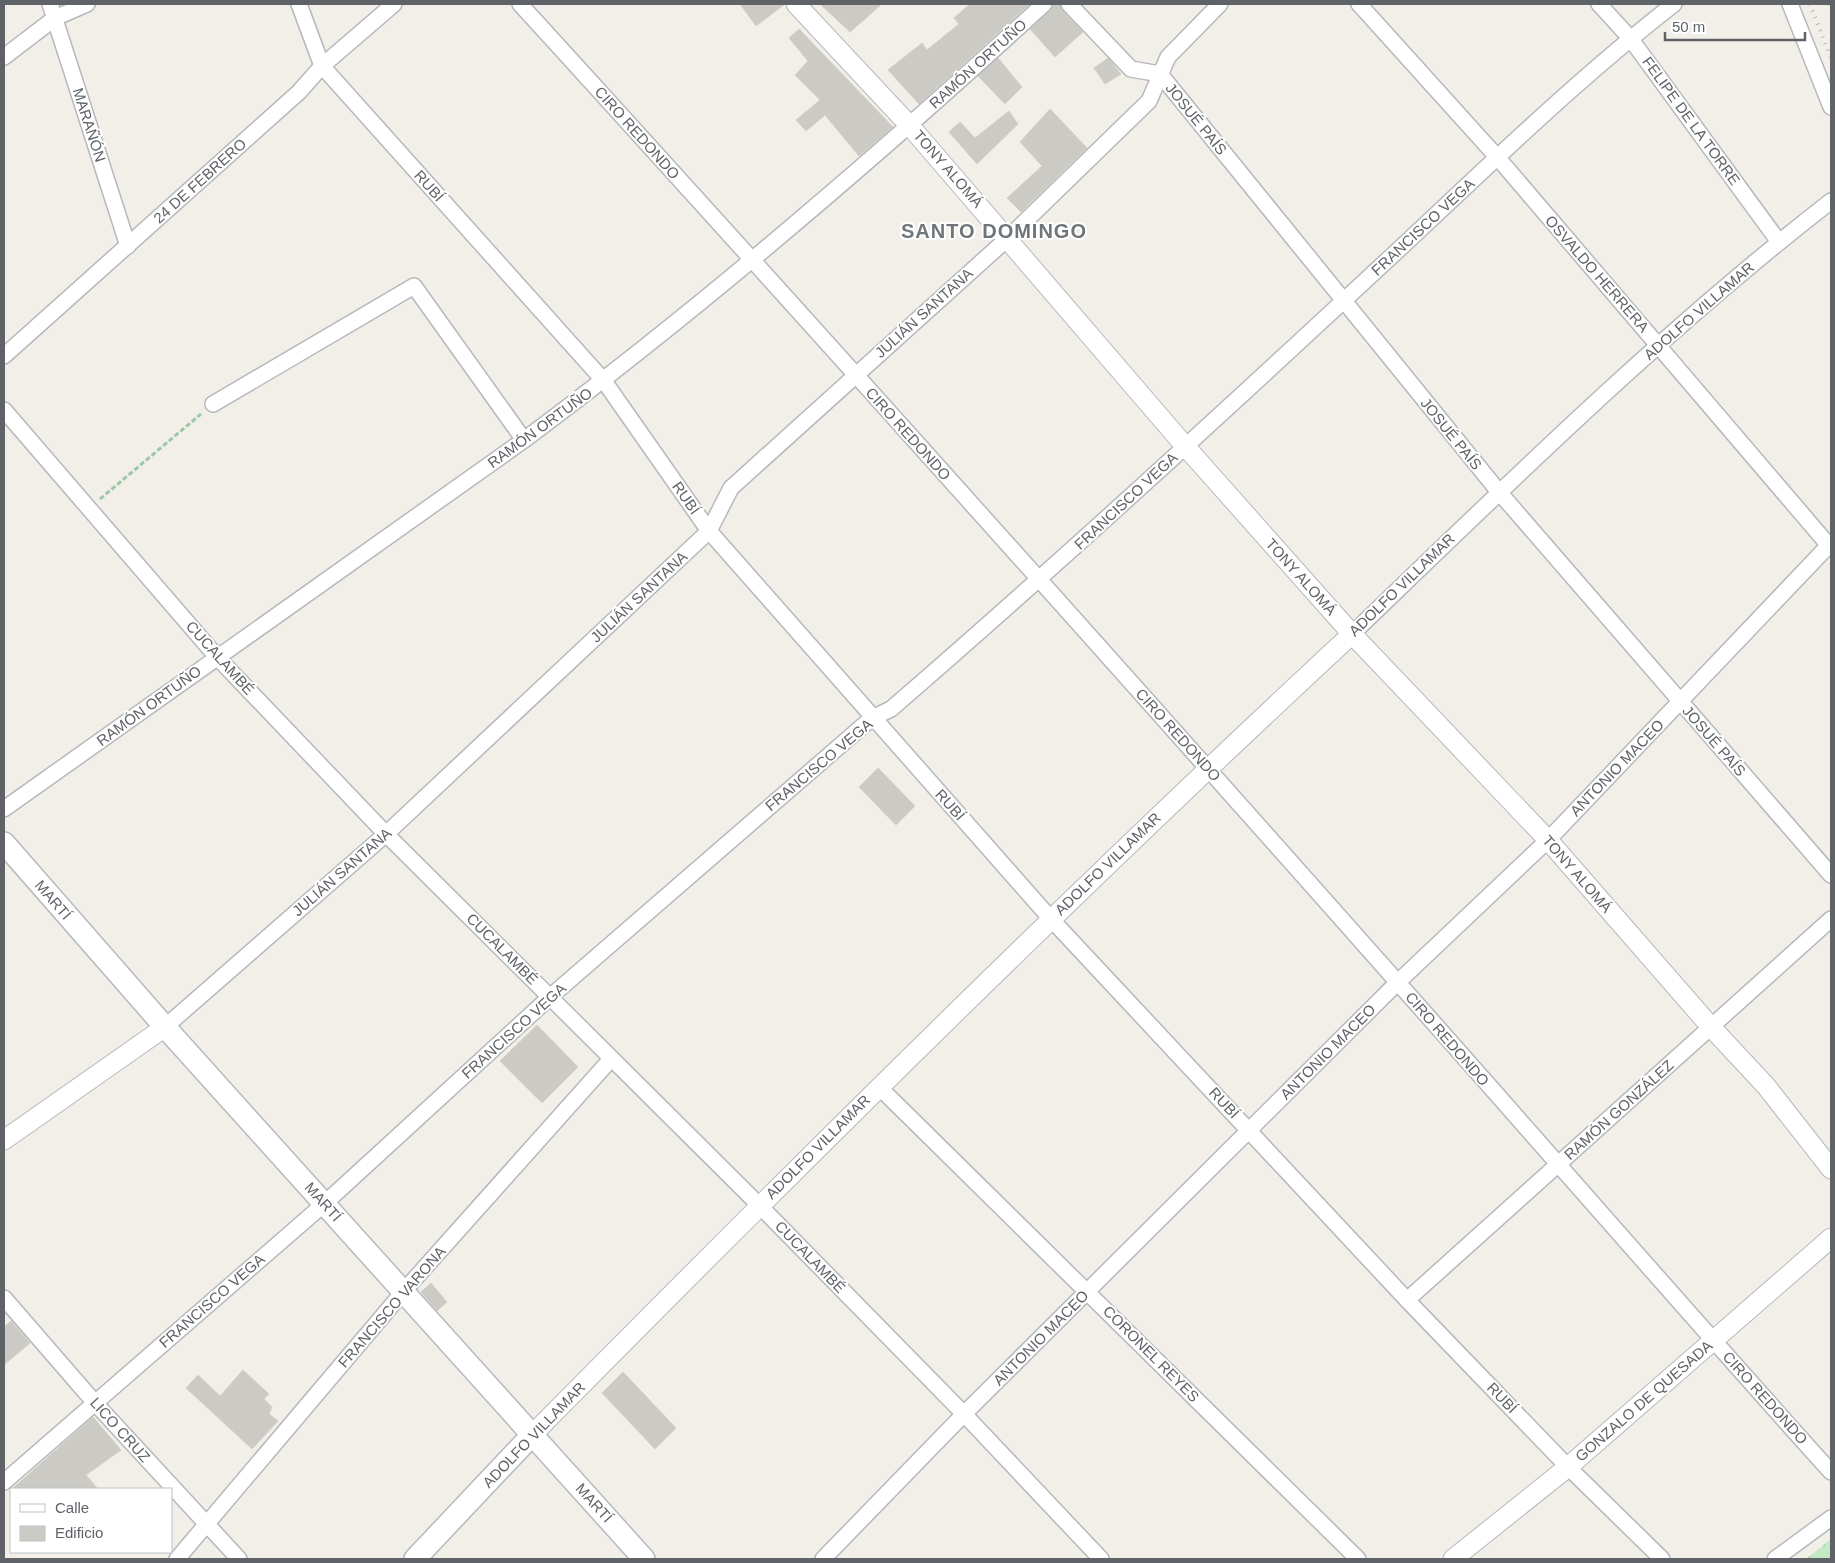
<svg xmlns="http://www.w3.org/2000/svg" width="1835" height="1563" viewBox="0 0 1835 1563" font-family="Arial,sans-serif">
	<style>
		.park { fill: url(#park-tufts) }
		.building { fill: #cccac5; stroke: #d6d1c6 }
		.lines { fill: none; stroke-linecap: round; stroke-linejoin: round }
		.minor-casing { stroke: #b5b8bc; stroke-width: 18 }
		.tertiary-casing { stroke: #b5b8bc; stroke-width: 21 }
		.secondary-casing { stroke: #b6babf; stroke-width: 24 }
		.path { stroke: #9cc7a9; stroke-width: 3; stroke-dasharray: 5 2.5; stroke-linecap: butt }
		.minor { stroke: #fff; stroke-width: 15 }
		.tertiary { stroke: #fff; stroke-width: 19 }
		.secondary { stroke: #fff; stroke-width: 21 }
		.rail { stroke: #b6b7b8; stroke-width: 4; stroke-dasharray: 1 6; stroke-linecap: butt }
		.labels { text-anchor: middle; stroke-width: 4; stroke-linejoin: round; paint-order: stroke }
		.street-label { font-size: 15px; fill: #5f6368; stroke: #fff }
		.district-label { font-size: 20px; font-weight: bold; letter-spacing: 1px; fill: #70757a; stroke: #fff }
	</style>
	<defs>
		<pattern id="park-tufts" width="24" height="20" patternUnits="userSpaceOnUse" patternTransform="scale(1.25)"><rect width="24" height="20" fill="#c5e8c5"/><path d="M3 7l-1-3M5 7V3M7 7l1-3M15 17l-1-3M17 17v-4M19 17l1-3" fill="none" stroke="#a3c0a4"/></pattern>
	</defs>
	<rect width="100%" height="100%" fill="#f1efe8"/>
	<!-- park -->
	<polygon class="park" points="1831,1539 1831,1559 1806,1559"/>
	<!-- building -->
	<g class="building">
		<polygon points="740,4 785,4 756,26"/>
		<polygon points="820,4 882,4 850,32"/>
		<polygon points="970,4 1030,4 919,104 888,70 922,43 927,50 959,24 954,18"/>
		<polygon points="1053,4 1060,4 1062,10 1083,32 1055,57 1030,29 1050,11"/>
		<polygon points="799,29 893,127 859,156 825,115 806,131 796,120 820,100 795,75 808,61 789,38"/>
		<polygon points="998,58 1022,87 1005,104 978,76"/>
		<polygon points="1108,58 1121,74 1105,84 1094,68"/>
		<polygon points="1050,109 1087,148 1021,212 1007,198 1042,166 1020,142"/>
		<polygon points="1009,111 1018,124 977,164 949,132 960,122 975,138"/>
		<polygon points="878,768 915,806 896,825 859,787"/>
		<polygon points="537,1025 578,1067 542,1103 500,1061"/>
		<polygon points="431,1283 447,1302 437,1311 421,1292"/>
		<polygon points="11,1321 30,1343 4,1365 4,1327"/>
		<polygon points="243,1370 269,1394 264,1399 272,1407 269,1414 278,1421 252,1449 186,1388 198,1375 220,1396"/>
		<polygon points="623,1372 676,1428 655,1449 602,1393"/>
		<polygon points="93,1417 121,1450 86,1475 98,1489 12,1489"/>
	</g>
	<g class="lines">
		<defs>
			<g id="minor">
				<polyline points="50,4 128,246"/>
				<polyline points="299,4 322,66 604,381 709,531 1051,919 1407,1300 1568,1467 1662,1559"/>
				<path d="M520 4C813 325 1103 650 1392 976 1539 1141 1683 1308 1831 1472"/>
				<polyline points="1069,4 1131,69 1160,74 1499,492 1831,875"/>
				<polyline points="1359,4 1498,158 1831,548"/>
				<polyline points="1599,4 1630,38 1779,242"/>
				<polyline points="1790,4 1831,107"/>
				<polyline points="4,57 55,18 87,4"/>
				<polyline points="4,356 299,92 322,66 394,4"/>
				<polyline points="213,404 414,286 524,440"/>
				<polyline points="4,410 217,657 386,834 759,1205 964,1414 1101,1559"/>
				<path d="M1352 634C1507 485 1661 333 1831 201"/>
				<path d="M4 809 524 440C705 305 877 157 1044 4"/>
				<polyline points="165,1027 386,834 709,531 731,488 1008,238 1149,101 1168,57 1220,4"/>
				<polyline points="879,1087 1358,1559"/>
				<polyline points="4,1298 95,1403 239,1559"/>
				<polyline points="1407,1300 1831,919"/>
				<path d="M4 1482 324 1204 550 997 872 718 891 709C1053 569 1210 425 1367 279 1468 186 1566 88 1674 4"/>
				<polyline points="177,1559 403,1292 611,1059"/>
				<polyline points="823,1559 964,1414 1398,982 1548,840 1831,543"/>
				<polyline points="1775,1559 1831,1518"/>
			</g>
			<g id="tertiary">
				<polyline points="796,4 910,126 1185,446 1352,634 1548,840 1711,1027 1766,1086 1831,1169"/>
				<polyline points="4,1140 165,1027"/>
				<path d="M532 1435C801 1163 1072 894 1352 634"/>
				<polyline points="1453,1559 1568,1467 1831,1238"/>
			</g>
			<g id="secondary">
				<polyline points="4,843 165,1027 644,1559"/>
				<polyline points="415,1559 532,1435"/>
			</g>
		</defs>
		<!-- minor casing -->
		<use href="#minor" class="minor-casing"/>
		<!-- tertiary casing -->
		<use href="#tertiary" class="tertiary-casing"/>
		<!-- secondary casing -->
		<use href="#secondary" class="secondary-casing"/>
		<!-- path -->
		<polyline class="path" points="100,499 201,414"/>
		<!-- minor -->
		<use href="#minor" class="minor"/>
		<!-- tertiary -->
		<use href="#tertiary" class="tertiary"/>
		<!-- secondary -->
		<use href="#secondary" class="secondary"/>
		<!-- rail -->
		<g class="rail">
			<polyline points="1810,4 1831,58"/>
			<polyline points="1829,4 1831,9"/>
		</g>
	</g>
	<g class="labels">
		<!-- street labels -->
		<g class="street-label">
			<text transform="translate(978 64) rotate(-42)" y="5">RAMÓN ORTUÑO</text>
			<text transform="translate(1196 119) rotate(51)" y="5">JOSUÉ PAÍS</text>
			<text transform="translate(1691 121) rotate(54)" y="5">FELIPE DE LA TORRE</text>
			<text transform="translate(89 125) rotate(72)" y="5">MARAÑÓN</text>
			<text transform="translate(637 133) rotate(48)" y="5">CIRO REDONDO</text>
			<text transform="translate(948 169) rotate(49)" y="5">TONY ALOMÁ</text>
			<text transform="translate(200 181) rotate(-42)" y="5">24 DE FEBRERO</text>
			<text transform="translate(429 186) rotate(48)" y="5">RUBÍ</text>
			<text transform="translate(1423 227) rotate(-43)" y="5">FRANCISCO VEGA</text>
			<text transform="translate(1597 274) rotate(49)" y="5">OSVALDO HERRERA</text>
			<text transform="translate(1699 311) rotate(-41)" y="5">ADOLFO VILLAMAR</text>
			<text transform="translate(924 313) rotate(-42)" y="5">JULIÁN SANTANA</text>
			<text transform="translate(540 428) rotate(-36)" y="5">RAMÓN ORTUÑO</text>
			<text transform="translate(908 434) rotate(48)" y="5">CIRO REDONDO</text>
			<text transform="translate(1451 434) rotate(51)" y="5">JOSUÉ PAÍS</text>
			<text transform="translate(686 498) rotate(55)" y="5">RUBÍ</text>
			<text transform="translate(1126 501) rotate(-43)" y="5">FRANCISCO VEGA</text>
			<text transform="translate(1301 577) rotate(48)" y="5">TONY ALOMÁ</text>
			<text transform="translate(1402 585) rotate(-44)" y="5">ADOLFO VILLAMAR</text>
			<text transform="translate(639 597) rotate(-43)" y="5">JULIÁN SANTANA</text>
			<text transform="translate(220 658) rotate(48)" y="5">CUCALAMBÉ</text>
			<text transform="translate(149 706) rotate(-36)" y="5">RAMÓN ORTUÑO</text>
			<text transform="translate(1178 735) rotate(48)" y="5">CIRO REDONDO</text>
			<text transform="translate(1714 741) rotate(49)" y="5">JOSUÉ PAÍS</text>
			<text transform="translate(819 765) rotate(-40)" y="5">FRANCISCO VEGA</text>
			<text transform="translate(1617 768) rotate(-46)" y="5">ANTONIO MACEO</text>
			<text transform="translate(950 805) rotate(48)" y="5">RUBÍ</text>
			<text transform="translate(1108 864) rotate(-44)" y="5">ADOLFO VILLAMAR</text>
			<text transform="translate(342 872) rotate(-41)" y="5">JULIÁN SANTANA</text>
			<text transform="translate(1577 874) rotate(49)" y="5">TONY ALOMÁ</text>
			<text transform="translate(53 900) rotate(49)" y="5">MARTÍ</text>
			<text transform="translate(502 949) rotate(45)" y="5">CUCALAMBÉ</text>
			<text transform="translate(514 1031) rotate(-42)" y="5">FRANCISCO VEGA</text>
			<text transform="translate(1447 1039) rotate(49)" y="5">CIRO REDONDO</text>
			<text transform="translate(1328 1052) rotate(-45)" y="5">ANTONIO MACEO</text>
			<text transform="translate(1224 1103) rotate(47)" y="5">RUBÍ</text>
			<text transform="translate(1619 1110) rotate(-42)" y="5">RAMÓN GONZÁLEZ</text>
			<text transform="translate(818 1147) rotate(-45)" y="5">ADOLFO VILLAMAR</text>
			<text transform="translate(323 1202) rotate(48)" y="5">MARTÍ</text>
			<text transform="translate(810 1257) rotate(46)" y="5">CUCALAMBÉ</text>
			<text transform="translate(212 1301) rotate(-41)" y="5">FRANCISCO VEGA</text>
			<text transform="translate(392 1307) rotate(-49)" y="5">FRANCISCO VARONA</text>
			<text transform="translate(1041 1338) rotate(-45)" y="5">ANTONIO MACEO</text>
			<text transform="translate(1151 1354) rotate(45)" y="5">CORONEL REYES</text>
			<text transform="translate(1502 1398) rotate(46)" y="5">RUBÍ</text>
			<text transform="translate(1765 1398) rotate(48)" y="5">CIRO REDONDO</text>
			<text transform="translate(1644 1401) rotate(-41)" y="5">GONZALO DE QUESADA</text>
			<text transform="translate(120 1430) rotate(48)" y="5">LICO CRUZ</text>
			<text transform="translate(534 1435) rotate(-46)" y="5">ADOLFO VILLAMAR</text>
			<text transform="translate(594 1503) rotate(48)" y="5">MARTÍ</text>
		</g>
		<!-- district labels -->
		<g class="district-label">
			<text x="994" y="238">SANTO DOMINGO</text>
		</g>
	</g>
	<!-- border -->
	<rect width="1835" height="1563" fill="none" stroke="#5f6368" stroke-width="10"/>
	<!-- legend -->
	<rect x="10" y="1488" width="162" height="65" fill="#ffffff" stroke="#bfc1c3"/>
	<rect x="20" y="1504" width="25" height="8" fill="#ffffff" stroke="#bfc1c3"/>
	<text x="55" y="1513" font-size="15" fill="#5f6368">Calle</text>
	<rect x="20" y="1526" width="25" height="15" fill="#cccac5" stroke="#bfc1c3"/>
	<text x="55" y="1538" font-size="15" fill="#5f6368">Edificio</text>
	<!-- scale -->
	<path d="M1665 32v8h140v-8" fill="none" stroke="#5f6368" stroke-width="2.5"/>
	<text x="1672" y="32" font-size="15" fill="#5f6368" stroke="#ffffff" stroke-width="4" paint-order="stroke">50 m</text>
</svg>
